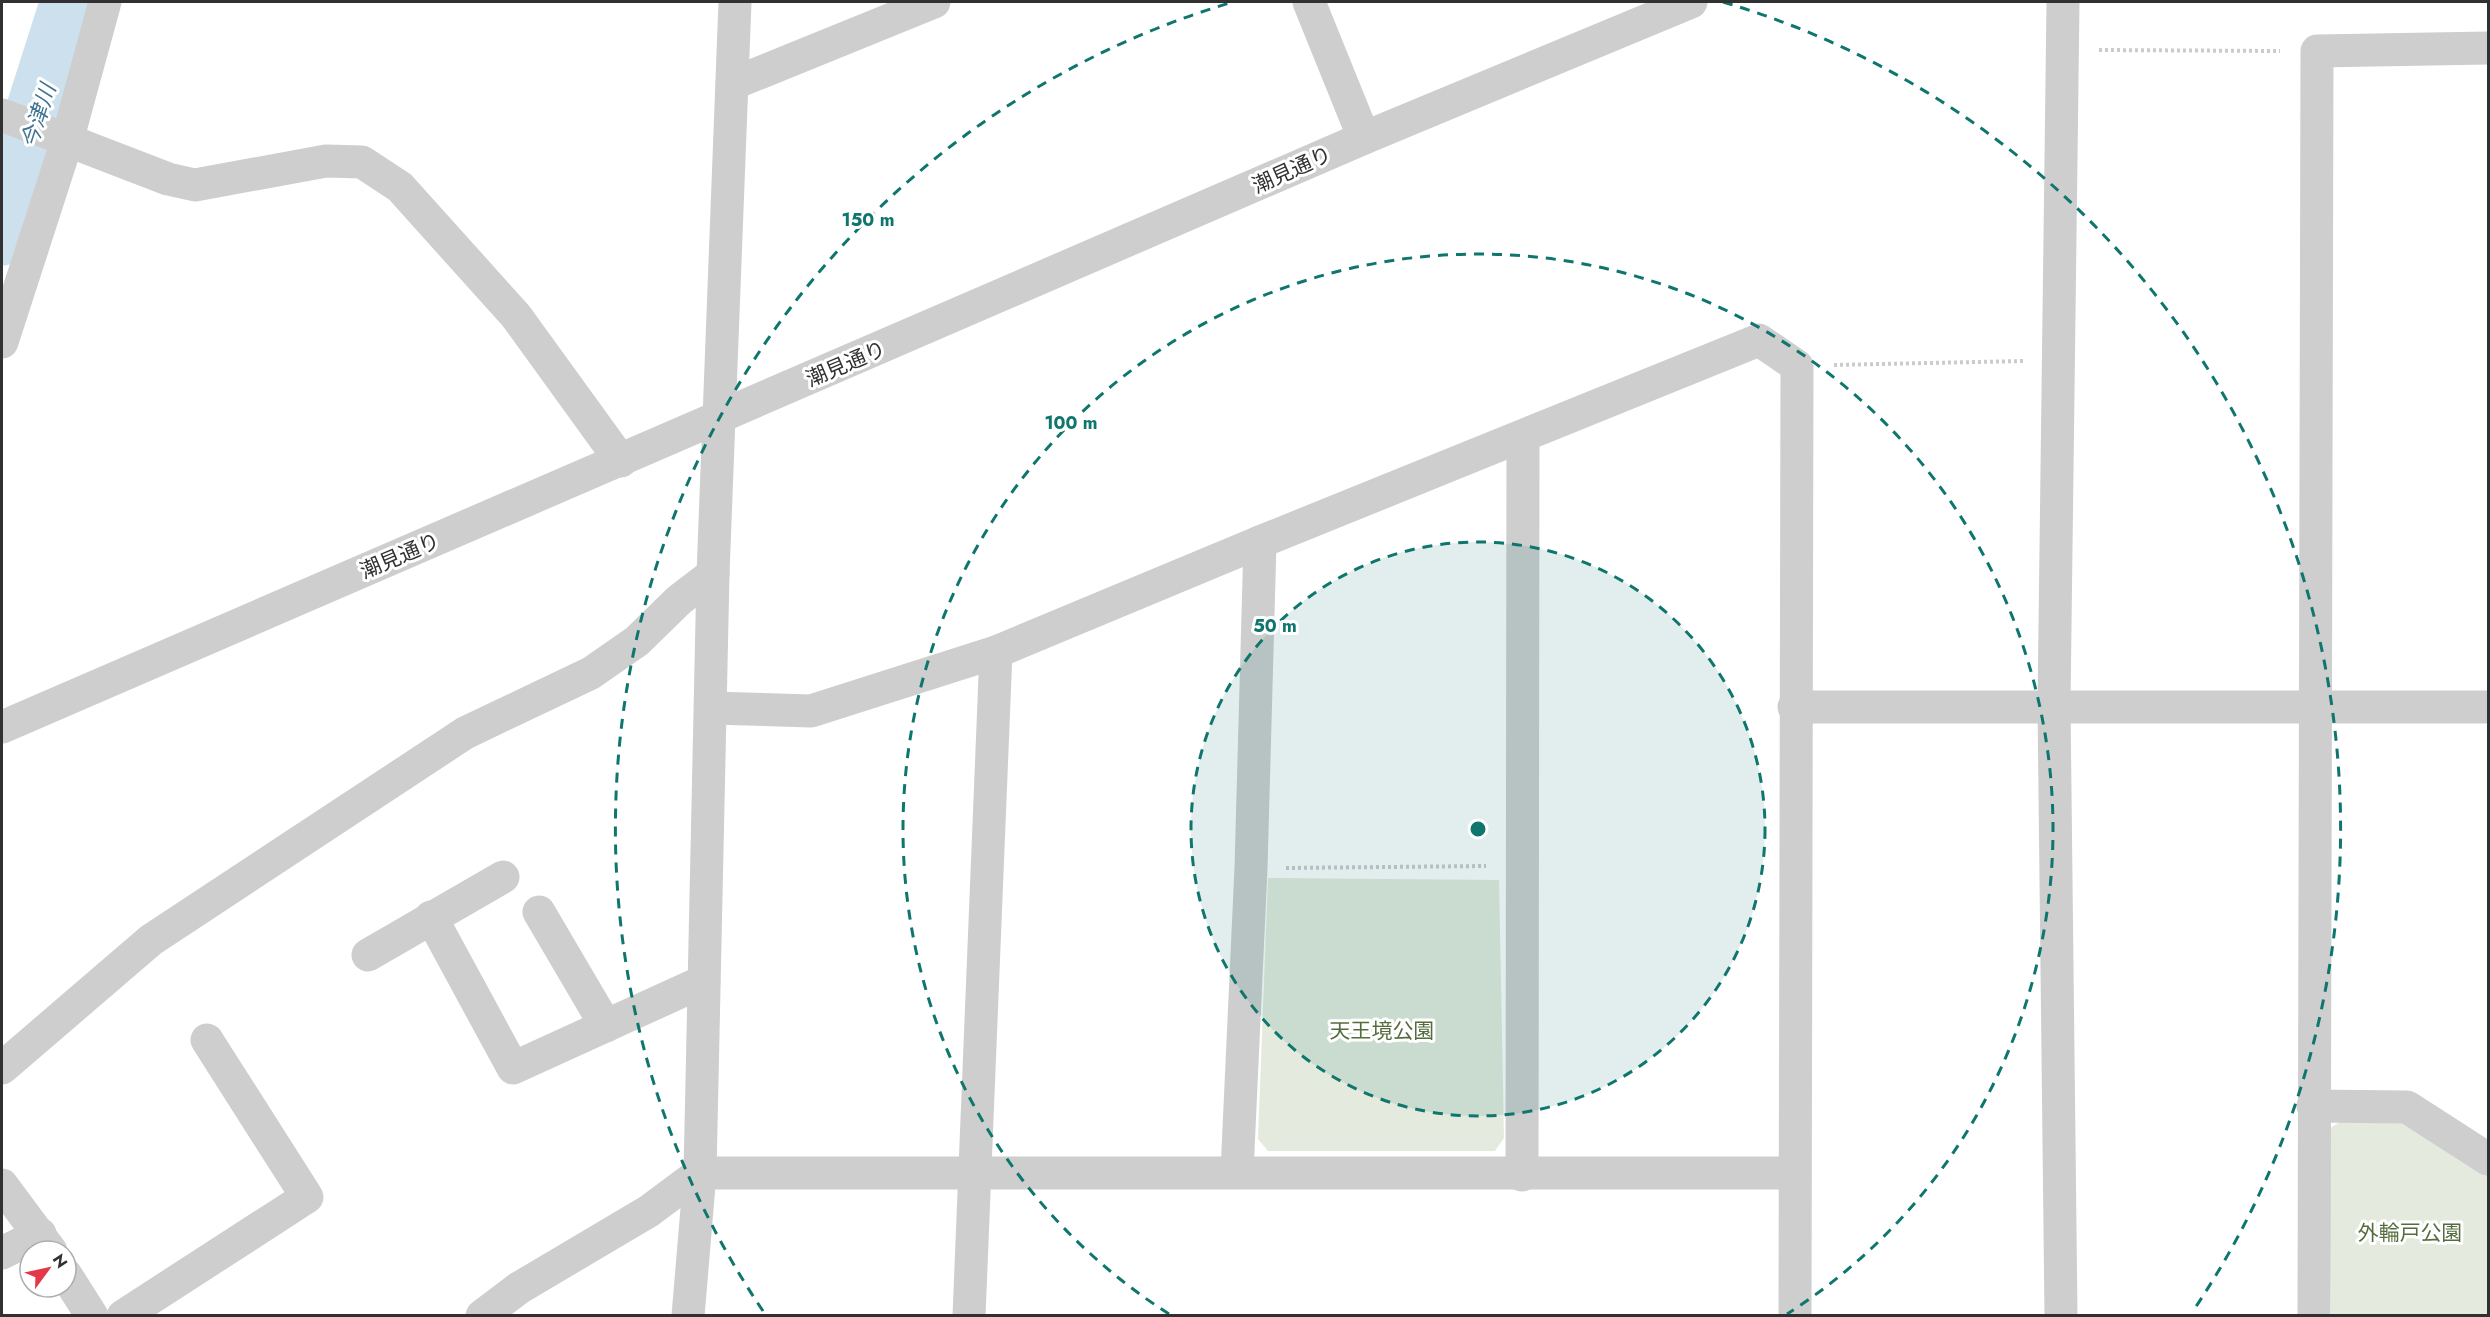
<svg xmlns="http://www.w3.org/2000/svg" width="2490" height="1317" viewBox="0 0 2490 1317" font-family="Jost,'Noto Sans JP',sans-serif">
	<style>
		.green { fill: #e4eadd }
		.lines { fill: none; stroke-linecap: round; stroke-linejoin: round }
		.river { stroke: #cce1ed; stroke-width: 69 }
		.path { stroke: #cbcbcb; stroke-width: 4; stroke-dasharray: 3 3; stroke-linecap: butt }
		.minor { stroke: #cecece; stroke-width: 33 }
		.ring { fill: none; stroke: #0f766e; stroke-width: 3; stroke-dasharray: 10 8 }
		.labels { text-anchor: middle; stroke-width: 6; stroke-linejoin: round; paint-order: stroke }
		.street-label { font-size: 21px; fill: #313131; stroke: #fff }
		.park-label { font-size: 21px; fill: #556d3e; stroke: #fff }
		.water-label { font-size: 22px; font-style: italic; fill: #3f7593; stroke: #fff }
		.centre { fill: #0f766e; stroke: #fff; stroke-width: 3 }
		.ring-label { font-size: 18px; text-anchor: middle; font-weight: bold; fill: #0f766e; stroke: #fff; stroke-width: 6; stroke-linejoin: round; paint-order: stroke }
	</style>
	<rect width="100%" height="100%" fill="#fff"/>
	<!-- green -->
	<g class="green">
		<polygon points="1268,878 1499,880 1504,1138 1495,1151 1268,1151 1258,1139"/>
		<polygon points="2346,1118 2406,1118 2488,1175 2488,1315 2331,1315 2329,1129"/>
	</g>
	<g class="lines">
		<!-- river -->
		<polyline class="river" points="2,231 75,2"/>
		<!-- path -->
		<g class="path">
			<polyline points="2099,50 2280,51"/>
			<polyline points="1834,365 2024,361"/>
			<polyline points="1286,868 1486,866"/>
		</g>
		<!-- minor -->
		<g class="minor">
			<polyline points="1309,2 1364,138"/>
			<polyline points="732,84 934,2"/>
			<polyline points="2,115 168,179 195,185 326,161 362,162 400,187 516,316 621,461"/>
			<polyline points="2,342 67,141 105,2"/>
			<polyline points="1794,707 2488,707"/>
			<polyline points="711,708 811,711 996,652 1260,542 1759,340 1797,366 1795,1316"/>
			<polyline points="2,727 1364,138 1691,2"/>
			<polyline points="539,912 606,1026"/>
			<polyline points="431,917 513,1068 704,981"/>
			<polyline points="368,955 503,877"/>
			<polyline points="2,1068 151,940 465,733 591,673 637,641 679,600 713,574"/>
			<polyline points="2313,1106 2407,1107 2488,1159"/>
			<polyline points="1237,1172 1251,868 1260,542"/>
			<polyline points="1522,1175 1523,437"/>
			<polyline points="2,1185 51,1251"/>
			<polyline points="2,1253 40,1234"/>
			<polyline points="66,1275 92,1316"/>
			<polyline points="123,1316 307,1197 207,1040"/>
			<polyline points="482,1316 519,1288 649,1211 700,1173 1793,1173"/>
			<polyline points="688,1316 700,1173 713,574 735,2"/>
			<polyline points="969,1316 996,652"/>
			<polyline points="2061,1316 2054,705 2063,2"/>
			<polyline points="2314,1316 2317,51 2488,48"/>
		</g>
	</g>
	<!-- distance rings -->
	<circle cx="1478" cy="829" r="287" fill="#0f766e" fill-opacity=".12"/>
	<g class="ring">
		<circle cx="1478" cy="829" r="287"/>
		<path d="M1169 1314A575 575 0 1 1 1787 1314"/>
		<path d="M763 1311A862 862 0 0 1 1233 2M1723 2A862 862 0 0 1 2193 1311"/>
	</g>
	<g class="labels">
		<!-- street labels -->
		<g class="street-label">
			<text transform="translate(1292 170) rotate(-24)" y="7">潮見通り</text>
			<text transform="translate(846 364) rotate(-23)" y="7">潮見通り</text>
			<text transform="translate(400 556) rotate(-23)" y="7">潮見通り</text>
		</g>
		<!-- park labels -->
		<g class="park-label">
			<text x="1382" y="1038">天王境公園</text>
			<text x="2410" y="1240">外輪戸公園</text>
		</g>
		<!-- water labels -->
		<g class="water-label">
			<text transform="translate(38 116) rotate(-72)" y="8">今津川</text>
		</g>
	</g>
	<circle cx="1478" cy="829" r="9" class="centre"/>
	<g class="ring-label">
		<text x="868" y="226">150 m</text>
		<text x="1071" y="429">100 m</text>
		<text x="1275" y="632">50 m</text>
	</g>
	<!-- border -->
	<rect width="2490" height="1317" fill="none" stroke="#313131" stroke-width="6"/>
	<!-- north arrow -->
	<g transform="translate(48 1269) rotate(57)"><circle r="28" fill="#ffffff" stroke="#adadad" stroke-width="1.5"/>
	<path d="M0-4.5L10 22L0 15L-10 22Z" fill="#e43748"/>
	<text y="-9" font-size="16" font-weight="bold" text-anchor="middle" fill="#313131">N</text>
	</g>
</svg>
